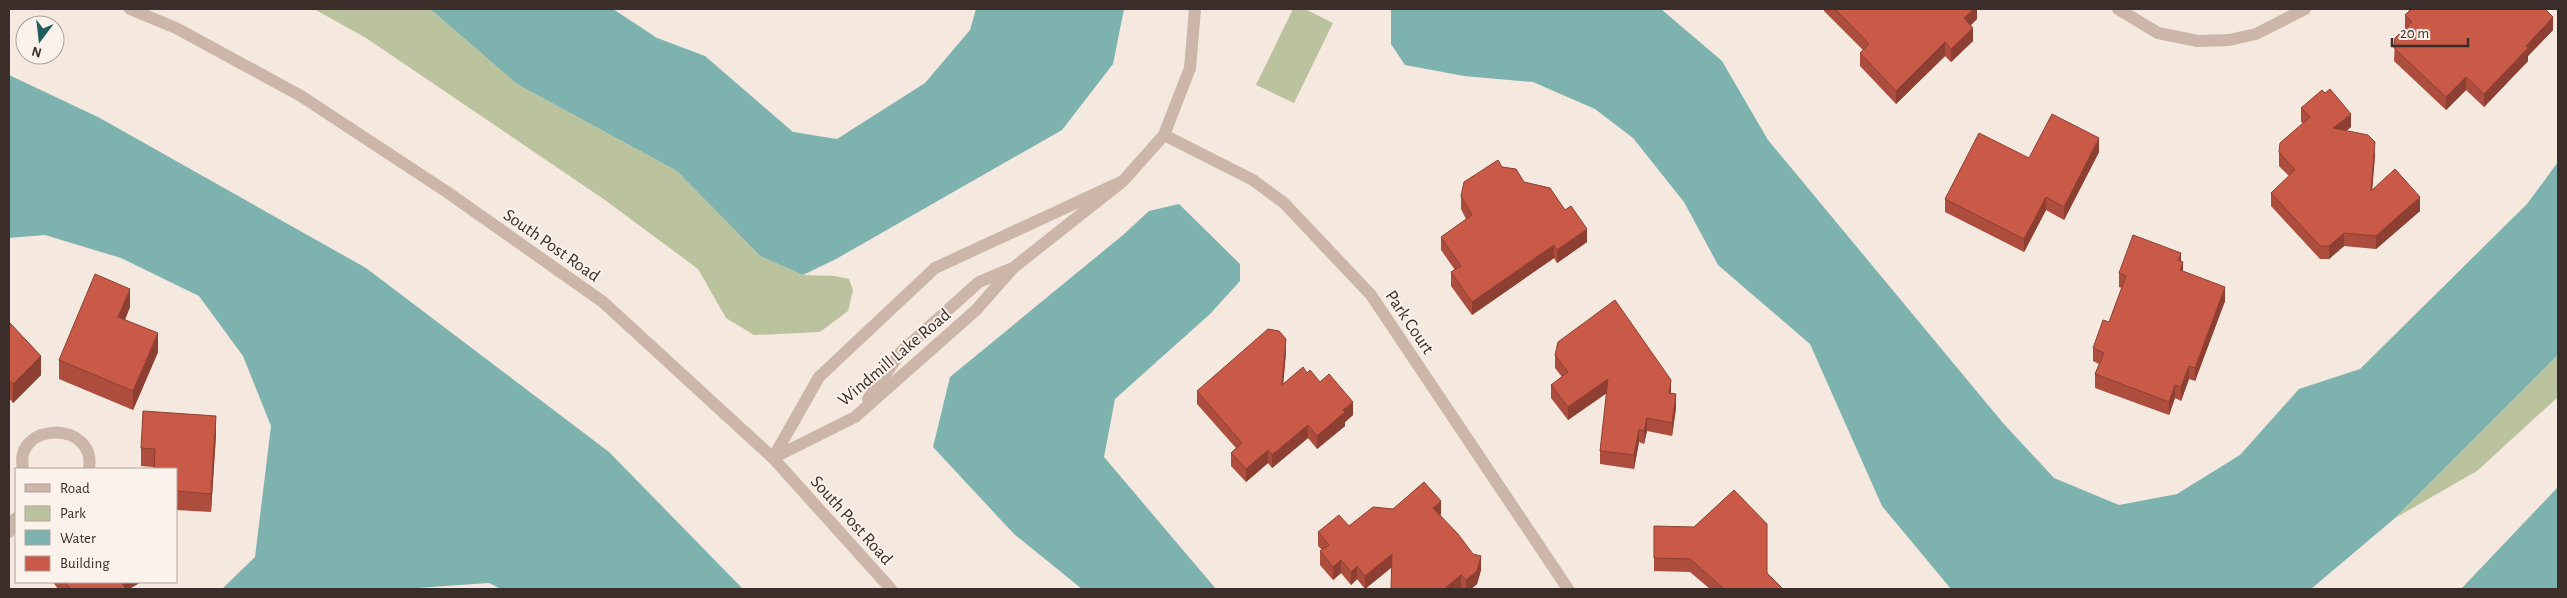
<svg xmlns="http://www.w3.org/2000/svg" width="2567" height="598" viewBox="0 0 2567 598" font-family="'Alegreya Sans',sans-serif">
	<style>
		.green { fill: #bbc39e }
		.water { fill: #7db2af }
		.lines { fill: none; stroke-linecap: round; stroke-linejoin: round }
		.minor { stroke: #ccb6aa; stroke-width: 12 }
		.wall { fill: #ad4d3e }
		.shaded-wall { fill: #8d3f32 }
		.building { fill: #c95a48; stroke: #8d3f32 }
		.labels { text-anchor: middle; stroke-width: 4; stroke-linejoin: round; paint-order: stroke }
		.street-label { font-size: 18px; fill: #3a2d2a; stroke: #fbf2ec }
	</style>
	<rect width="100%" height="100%" fill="#f4e8df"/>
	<!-- green -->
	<g class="green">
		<polygon points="314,9 430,9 517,84 677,171 760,256 803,275 835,276 849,279 853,290 848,311 820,332 754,335 726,318 698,269 605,200 366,38"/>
		<polygon points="1293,9 1305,9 1333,23 1294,103 1256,85"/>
		<polygon points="2558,355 2558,397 2477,471 2395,518"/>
	</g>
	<!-- water -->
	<g class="water">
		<polygon points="430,9 613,9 657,38 705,56 793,132 837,139 925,83 970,30 976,9 1124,9 1113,64 1062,130 836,259 803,275 760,256 677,171 517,84"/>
		<polygon points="1391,9 1661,9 1722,61 1768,140 2003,423 2054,478 2119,505 2177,494 2240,455 2299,389 2360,369 2527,204 2558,162 2558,355 2395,518 2311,589 1951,589 1882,506 1810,344 1718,265 1684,202 1633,138 1595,109 1533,82 1464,76 1405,65 1391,44"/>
		<polygon points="9,75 98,117 366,268 609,452 743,589 501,589 489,583 402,589 222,589 255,557 271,426 243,356 199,296 121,258 45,235 9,238"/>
		<polygon points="1179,204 1240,264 1240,281 1210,314 1115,399 1104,457 1216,589 1082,589 1014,534 933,447 950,377 1123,235 1149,211"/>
		<polygon points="2558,487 2558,589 2461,589"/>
	</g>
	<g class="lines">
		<!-- minor -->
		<g class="minor">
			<polyline points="130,9 176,28 301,96 447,192 603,302 773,458 891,589"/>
			<polyline points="2118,9 2158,33 2198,41 2229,40 2256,34 2305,9"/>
			<polyline points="1164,135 1253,180 1284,203 1371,295 1568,589"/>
			<polyline points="1123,181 935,268 819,377 773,458 855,417 976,310 1013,268 1123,181 1164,135 1190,68 1195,9"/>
			<polyline points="868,399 901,352 979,282 1010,269"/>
			<path d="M23 469C13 421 97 420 89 469"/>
			<polyline points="9,532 16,518"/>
		</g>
	</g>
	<!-- wall -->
	<g class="wall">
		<polygon points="1824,9 1977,9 1977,19 1971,25 1973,41 1951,62 1945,56 1896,104 1860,66 1860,53 1863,50 1824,11"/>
		<polygon points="2405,15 2553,30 2528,56 2528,61 2484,107 2466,90 2446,110 2394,61 2395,38 2405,28"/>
		<polygon points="2301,108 2351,127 2346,131 2375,155 2372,190 2420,211 2376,249 2344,246 2329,259 2320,259 2271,206 2271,193 2289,176 2279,166 2279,152 2303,123 2301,122"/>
		<polygon points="2099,152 2064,220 2046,210 2024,252 1945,212 1945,199 2029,158"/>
		<polygon points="1502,167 1524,182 1587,242 1557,263 1554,258 1472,315 1451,286 1451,272 1455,270 1441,250 1441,237 1466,219 1461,209 1461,196"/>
		<polygon points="2181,261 2183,272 2225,301 2195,381 2189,379 2181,401 2175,398 2169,415 2095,388 2095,374 2099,364 2093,361 2093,348 2109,322 2122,288 2119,287 2119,273"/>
		<polygon points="130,307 125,320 158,352 133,410 59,379 59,360"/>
		<polygon points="9,322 41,375 13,403 9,398"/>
		<polygon points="1286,352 1283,384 1307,373 1320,382 1353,415 1345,422 1345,426 1317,449 1308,438 1272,468 1268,463 1246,482 1231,466 1231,453 1236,448 1197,404 1197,391"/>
		<polygon points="1555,355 1671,394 1676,408 1672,436 1647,431 1644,444 1639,442 1634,469 1600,464 1600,451 1607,393 1568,420 1551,398 1551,385 1562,377 1555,368"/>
		<polygon points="216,434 211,512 176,510 176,469 141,466 141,448"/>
		<polygon points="1441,514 1440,515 1481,570 1477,584 1471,589 1462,589 1392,567 1365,589 1357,579 1351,585 1341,573 1333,580 1320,565 1320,551 1322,550 1318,546 1318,532 1349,526"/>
		<polygon points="1654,526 1767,573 1782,589 1710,589 1690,572 1654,571"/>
		<polygon points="53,582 141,582 129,589 58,589"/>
	</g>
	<!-- shaded-wall -->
	<g class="shaded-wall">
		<polygon points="1974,9 1977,9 1977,19 1964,31 1964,18"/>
		<polygon points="2553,17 2553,30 2528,56 2528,61 2484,107 2484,94 2526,46"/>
		<polygon points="1973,28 1973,41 1951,62 1951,49"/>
		<polygon points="1945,42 1945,56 1896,104 1896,91"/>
		<polygon points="2466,77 2466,90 2446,110 2446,97"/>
		<polygon points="2351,114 2351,127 2333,141 2333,128"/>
		<polygon points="2099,138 2099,152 2064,220 2064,207"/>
		<polygon points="2375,142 2375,155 2371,204 2371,191"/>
		<polygon points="2046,197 2046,210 2024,252 2024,239"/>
		<polygon points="2420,197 2420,211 2376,249 2376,236"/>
		<polygon points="1587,229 1587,242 1557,263 1557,250"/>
		<polygon points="2344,233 2344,246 2329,259 2329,246"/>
		<polygon points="1554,245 1554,258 1472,315 1472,302"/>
		<polygon points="2181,253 2181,266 2178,260"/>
		<polygon points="2183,262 2183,275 2180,270"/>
		<polygon points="2225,287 2225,301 2195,381 2195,368"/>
		<polygon points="130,289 130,307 118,335 118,317"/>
		<polygon points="158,333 158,352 133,410 133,391"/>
		<polygon points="1286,339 1286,352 1282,398 1282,385"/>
		<polygon points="41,356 41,375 13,403 13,384"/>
		<polygon points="2189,366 2189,379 2181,401 2181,387"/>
		<polygon points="1608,379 1608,392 1568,420 1568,407"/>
		<polygon points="1671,380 1671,394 1669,393"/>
		<polygon points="2175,385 2175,398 2169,415 2169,402"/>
		<polygon points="1676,394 1676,408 1672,436 1672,423"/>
		<polygon points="1353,402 1353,415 1345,422 1345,426 1317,449 1317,436 1343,410"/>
		<polygon points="216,416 216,434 211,512 211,494"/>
		<polygon points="1647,418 1647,431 1644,444 1644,431"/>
		<polygon points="1308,425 1308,438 1272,468 1272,455"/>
		<polygon points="1639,429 1639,442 1634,469 1634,455"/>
		<polygon points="1268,450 1268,463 1246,482 1246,469"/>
		<polygon points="1441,501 1441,514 1433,521 1433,508"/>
		<polygon points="1392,554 1392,567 1365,589 1365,576"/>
		<polygon points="1481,556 1481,570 1477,584 1471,589 1466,589 1466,580"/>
		<polygon points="1341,560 1341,573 1333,580 1333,567"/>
		<polygon points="1357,566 1357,579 1351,585 1351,572"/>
		<polygon points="1461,575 1461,588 1460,589 1444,589"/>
		<polygon points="119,582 141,582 129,589 119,589"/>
	</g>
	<!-- building -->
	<g class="building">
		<polygon points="1835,9 1974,9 1964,18 1973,28 1951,49 1945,42 1896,91 1860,53 1869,44"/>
		<polygon points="2411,9 2545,9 2553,17 2526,46 2528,48 2484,94 2466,77 2446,97 2394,48 2395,38 2412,22 2405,15"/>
		<polygon points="2330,89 2351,114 2333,128 2368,135 2375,142 2371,191 2395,169 2420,197 2376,236 2344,233 2329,246 2320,246 2271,193 2295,170 2279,152 2280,143 2310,117 2301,108 2322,90 2325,93"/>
		<polygon points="2052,114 2099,138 2064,207 2046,197 2024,239 1945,199 1979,133 2029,158"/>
		<polygon points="1498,160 1502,167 1516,169 1524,182 1550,188 1565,210 1571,206 1587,229 1557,250 1554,245 1472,302 1451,272 1461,266 1441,237 1472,215 1461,196 1464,182"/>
		<polygon points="2133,235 2181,253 2178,260 2183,262 2180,270 2225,287 2195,368 2189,366 2181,387 2175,385 2169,402 2095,374 2104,353 2093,348 2103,320 2109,322 2126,276 2119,273"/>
		<polygon points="95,274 130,289 118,317 158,333 133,391 59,360"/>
		<polygon points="1615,300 1671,380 1669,393 1676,394 1672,423 1647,418 1644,431 1639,429 1634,455 1600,451 1608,379 1568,407 1551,385 1568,372 1555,355 1558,342"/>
		<polygon points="9,322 41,356 13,384 9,380"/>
		<polygon points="1268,329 1279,331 1286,339 1282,385 1303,367 1307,373 1310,370 1320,382 1329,374 1353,402 1343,410 1345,412 1317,436 1308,425 1272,455 1268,450 1246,469 1231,453 1242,443 1197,391"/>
		<polygon points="143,411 216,416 211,494 176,491 176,469 154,469 155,449 141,448"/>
		<polygon points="1424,482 1441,501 1433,508 1458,534 1473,554 1481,556 1477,571 1466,580 1461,575 1444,589 1391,589 1392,554 1365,576 1357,566 1351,572 1341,560 1333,567 1320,551 1329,545 1318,532 1339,515 1349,526 1373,507 1393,509"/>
		<polygon points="1734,490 1767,524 1767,573 1782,588 1781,589 1722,589 1723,588 1690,559 1654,558 1654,526 1694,527"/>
		<polygon points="65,582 121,582 126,589 70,589"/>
	</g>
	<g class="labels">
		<!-- street labels -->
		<g class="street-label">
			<text transform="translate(552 245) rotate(35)" y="6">South Post Road</text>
			<text transform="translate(1410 322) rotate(56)" y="6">Park Court</text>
			<text transform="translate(894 357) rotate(-40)" y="6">Windmill Lake Road</text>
			<text transform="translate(852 520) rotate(48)" y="6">South Post Road</text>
		</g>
	</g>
	<!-- border -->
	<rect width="2567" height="598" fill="none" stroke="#3a2d2a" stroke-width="20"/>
	<!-- legend -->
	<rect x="15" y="468" width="162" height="115" fill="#fbf2ec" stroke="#aea39e"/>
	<rect x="25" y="484" width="25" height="8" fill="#ccb6aa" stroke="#aea39e"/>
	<text x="60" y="493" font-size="15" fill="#3a2d2a">Road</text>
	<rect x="25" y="506" width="25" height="15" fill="#bbc39e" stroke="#aea39e"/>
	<text x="60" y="518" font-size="15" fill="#3a2d2a">Park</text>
	<rect x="25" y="530" width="25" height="15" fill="#7db2af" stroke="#aea39e"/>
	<text x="60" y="543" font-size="15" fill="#3a2d2a">Water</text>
	<rect x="25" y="556" width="25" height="15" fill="#c95a48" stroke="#aea39e"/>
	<text x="60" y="568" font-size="15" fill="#3a2d2a">Building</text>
	<!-- north arrow -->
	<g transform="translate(40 40) rotate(195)"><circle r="24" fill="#fbf2ec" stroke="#aea39e"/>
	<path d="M0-4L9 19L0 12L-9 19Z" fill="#1e5d5b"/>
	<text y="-8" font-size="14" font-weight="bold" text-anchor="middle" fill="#3a2d2a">N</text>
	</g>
	<!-- scale -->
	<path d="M2392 38v8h76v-8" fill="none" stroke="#3a2d2a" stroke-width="2.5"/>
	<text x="2400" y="38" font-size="15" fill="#3a2d2a" stroke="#fbf2ec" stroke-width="4" paint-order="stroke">20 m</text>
</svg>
